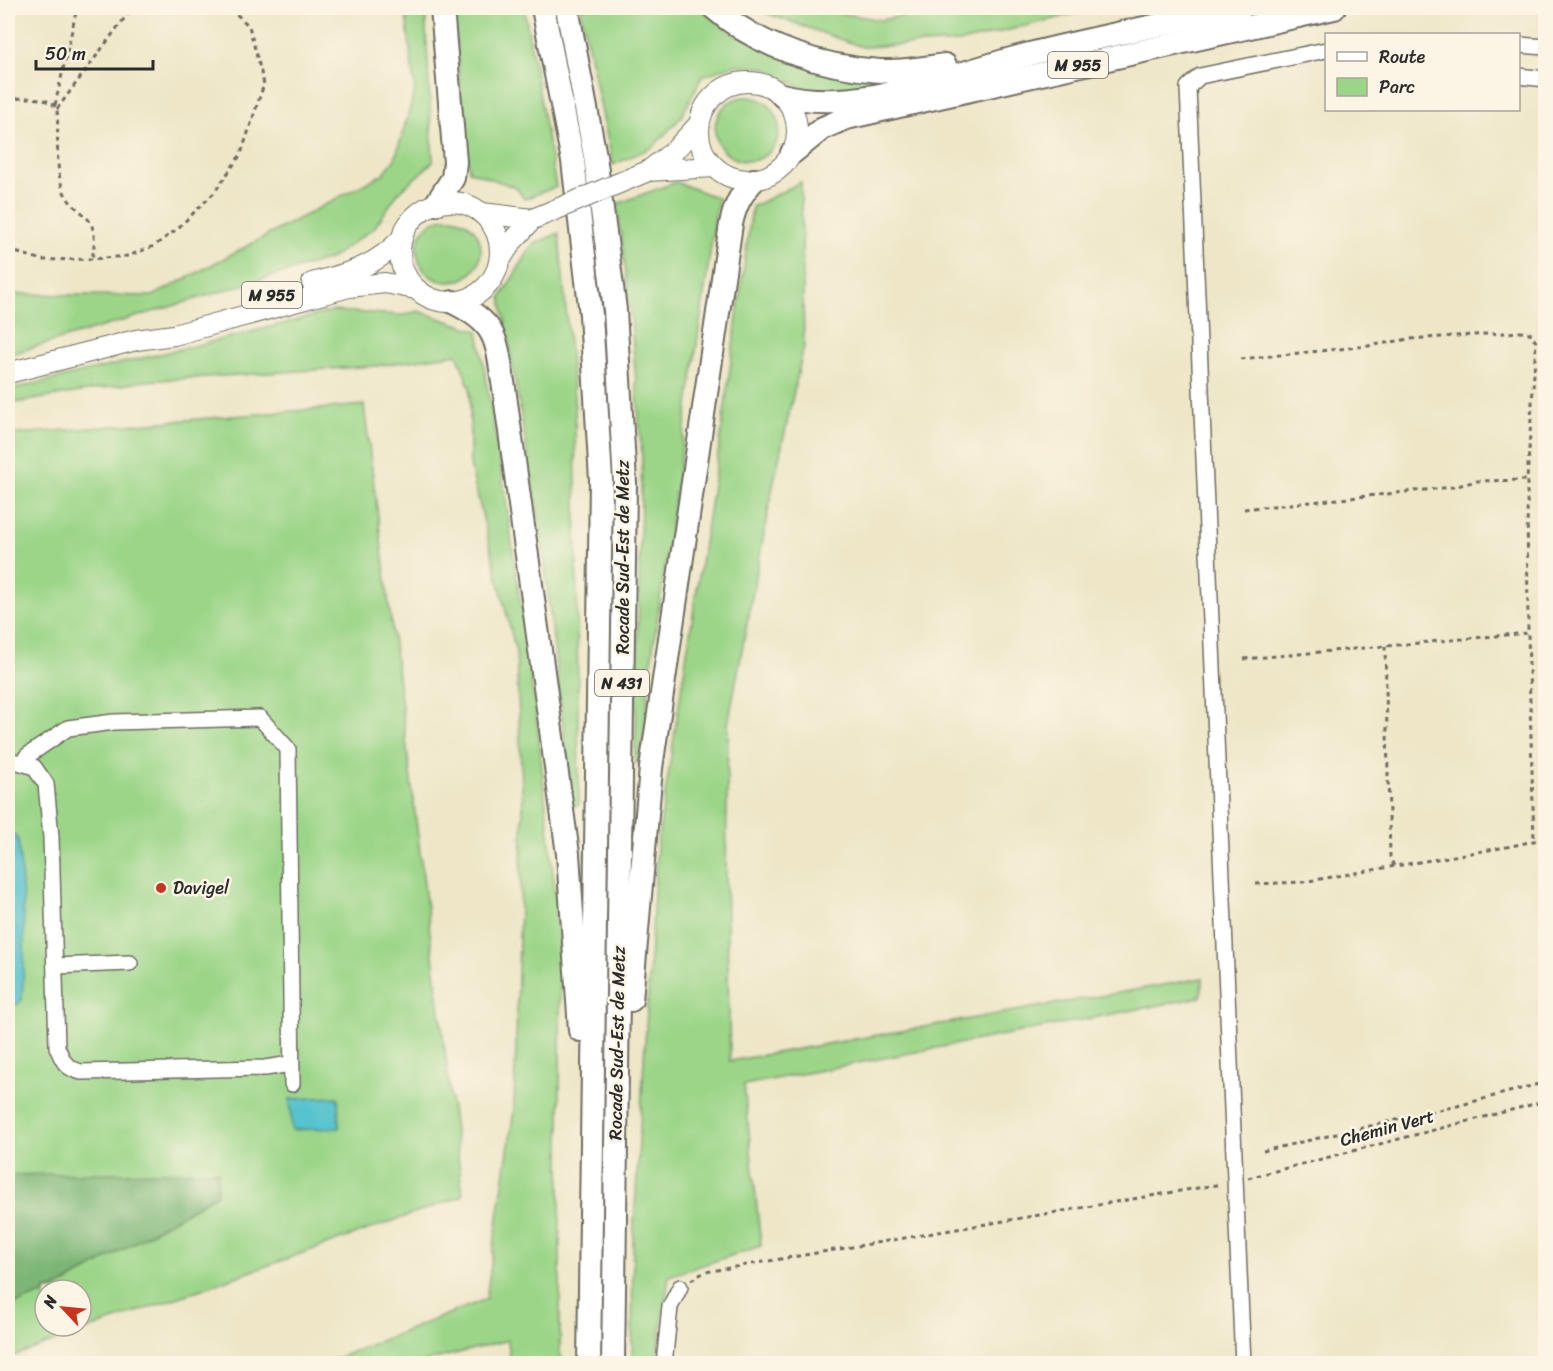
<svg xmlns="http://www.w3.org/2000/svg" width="1553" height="1371" viewBox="0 0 1553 1371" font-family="Sriracha,sans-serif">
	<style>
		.green { fill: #9bd588; stroke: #63805a; stroke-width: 1.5; fill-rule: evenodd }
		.forest { fill: #7cb674; stroke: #547050; stroke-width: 1.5 }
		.water { fill: #56c3ce; stroke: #40777c; stroke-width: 1.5 }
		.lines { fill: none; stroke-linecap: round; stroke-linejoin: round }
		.minor-casing { stroke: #6f6c62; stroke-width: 18 }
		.major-casing { stroke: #6f6c62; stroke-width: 22 }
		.highway-casing { stroke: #6f6c62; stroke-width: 26 }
		.path { stroke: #6f6c62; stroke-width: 3; stroke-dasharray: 4.5 4.5; stroke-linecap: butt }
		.minor { stroke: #fff; stroke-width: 15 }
		.major { stroke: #fff; stroke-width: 20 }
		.highway { stroke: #fff; stroke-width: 22 }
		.major-bridge-casing { stroke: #6f6c62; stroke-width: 22; stroke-linecap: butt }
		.major-bridge { stroke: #fff; stroke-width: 20 }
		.poi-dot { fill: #c8321e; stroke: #fcf5e5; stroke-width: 2 }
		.labels { text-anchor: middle; stroke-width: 5; stroke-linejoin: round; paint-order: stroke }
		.shield { fill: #fcf5e5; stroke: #6a6863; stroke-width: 1.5 }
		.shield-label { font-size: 16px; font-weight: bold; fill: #2b2b2b }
		.street-label { font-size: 18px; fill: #2b2b2b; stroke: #fcf5e5 }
		.poi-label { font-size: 18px; fill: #2b2b2b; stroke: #fcf5e5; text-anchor: start }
	</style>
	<rect width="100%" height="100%" fill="#fcf5e5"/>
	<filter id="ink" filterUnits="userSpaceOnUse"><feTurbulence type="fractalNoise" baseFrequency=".0167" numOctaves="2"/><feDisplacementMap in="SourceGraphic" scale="12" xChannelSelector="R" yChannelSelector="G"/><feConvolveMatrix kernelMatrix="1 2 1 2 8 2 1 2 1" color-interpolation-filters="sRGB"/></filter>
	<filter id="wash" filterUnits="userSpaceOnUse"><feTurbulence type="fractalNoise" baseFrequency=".008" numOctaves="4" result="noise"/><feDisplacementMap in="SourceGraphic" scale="24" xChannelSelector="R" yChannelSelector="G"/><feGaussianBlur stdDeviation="1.35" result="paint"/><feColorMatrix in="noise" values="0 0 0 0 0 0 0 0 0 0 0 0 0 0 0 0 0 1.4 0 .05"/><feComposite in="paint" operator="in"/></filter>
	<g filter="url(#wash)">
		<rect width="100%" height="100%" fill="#eee6c7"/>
		<!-- green -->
		<g class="green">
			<polygon points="405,8 425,8 433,162 398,193 374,228 330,259 8,355 8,294 153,296 383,174 395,159 415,91"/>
			<polygon points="452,8 524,8 556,187 524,199 517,188 469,171"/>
			<polygon points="580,8 699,8 735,35 877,78 879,83 858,88 804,89 765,68 735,65 702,76 682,116 653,147 613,165"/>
			<polygon points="752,8 827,8 833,12 881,20 932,10 937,8 1098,8 961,42 862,47"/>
			<circle cx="747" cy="129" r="32"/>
			<polygon points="676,182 718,198 653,648 641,763 635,763 642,456 630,306 617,204"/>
			<polygon points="801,182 804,346 773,486 728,724 726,879 730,1061 1203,978 1201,997 744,1085 761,1246 669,1276 656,1363 632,1364 633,1241 657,846 722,428 752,207"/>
			<circle cx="449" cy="250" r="32"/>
			<polygon points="559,233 575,409 579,805 572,806 542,540 501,297 533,244"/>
			<polygon points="332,311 403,315 418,311 478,331 504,487 537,722 560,938 560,1363 510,1363 508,1340 420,1363 325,1363 486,1299 514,1110 523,806 516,652 470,465 470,388 457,354 376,366 145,381 8,404 8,390 223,339"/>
			<path d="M364 405 463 1196 8 1358V435ZM45 1290H81V1326H45Z"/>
		</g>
		<!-- forest -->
		<polygon class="forest" points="218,1171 217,1194 61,1286 45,1290 45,1293 8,1307 8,1175"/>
		<!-- water -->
		<g class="water">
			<path d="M11 833 15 835 18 840C24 893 26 946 22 1000L17 1005 8 996V834Z"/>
			<polygon points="338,1097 339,1128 292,1130 290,1099"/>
		</g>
	</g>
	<g filter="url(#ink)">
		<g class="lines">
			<defs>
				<g id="minor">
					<polyline points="1518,45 1546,47"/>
					<polyline points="1518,76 1546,79"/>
					<polyline points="8,760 22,763"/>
					<polyline points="55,966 130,963"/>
					<path d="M291 1064 265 1068 81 1072C65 1068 63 1061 57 1047L51 837 46 784 34 767 22 763 27 756 68 728 114 722 260 718 288 749 292 1084"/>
					<polyline points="664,1364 670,1307 680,1287"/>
					<polyline points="1243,1364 1188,87 1200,76 1326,50"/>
				</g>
				<g id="major">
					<circle cx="748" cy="131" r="49"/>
					<polyline points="648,171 674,151 699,124"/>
					<polyline points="648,171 714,167"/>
					<circle cx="450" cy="252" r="50"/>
					<polyline points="482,213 533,219"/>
					<polyline points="499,262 511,243 533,219"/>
					<path d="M312 283C349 273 375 267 402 238"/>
					<polyline points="8,373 136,340 174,335 349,287 385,283 416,289"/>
				</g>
				<g id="highway">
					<polyline points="543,8 573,161 591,315 601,480 589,1364"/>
					<polyline points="567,8 595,156 615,310 625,484 613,1364"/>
					<path d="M714 8C758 47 822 67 880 71 902 72 924 68 945 65"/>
					<path d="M782 95C861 115 950 74 1026 55 1097 37 1169 23 1241 8"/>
					<polyline points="792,153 823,128 846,118 1334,8"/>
					<polyline points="436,204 453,178 455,162 442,8"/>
					<path d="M453 302C500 325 496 341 504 388L568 854 580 1030"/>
					<path d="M631 1000 651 768 731 224C735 205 741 194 754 180"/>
				</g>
			</defs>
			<!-- minor casing -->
			<use href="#minor" class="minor-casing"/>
			<!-- major casing -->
			<use href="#major" class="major-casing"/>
			<!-- highway casing -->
			<use href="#highway" class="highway-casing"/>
			<!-- path -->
			<g class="path">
				<path d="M8 99C23 98 48 95 57 109 59 133 55 160 61 183 70 220 103 205 92 259"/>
				<polyline points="55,105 77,8"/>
				<polyline points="57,109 132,8"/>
				<polyline points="8,250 43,260 92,259 128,256 154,246 176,230 214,193 241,154 264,84 249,26 230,8"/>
				<polyline points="1241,359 1368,346 1409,339 1520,332 1530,333 1536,342 1527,480 1528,633 1534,841"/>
				<polyline points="1244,509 1453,487 1477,481 1527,480"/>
				<polyline points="1385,646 1390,857 1394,866"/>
				<polyline points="1244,659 1528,633"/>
				<polyline points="1256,884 1303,882 1512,846 1546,838"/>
				<polyline points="1263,1151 1461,1105 1546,1082"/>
				<polyline points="1248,1178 1546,1101"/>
				<polyline points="691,1280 705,1272 1221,1184"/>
			</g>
			<!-- minor -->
			<use href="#minor" class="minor"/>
			<!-- major -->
			<use href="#major" class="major"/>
			<!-- highway -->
			<use href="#highway" class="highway"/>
			<defs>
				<polyline id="major-bridge" points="533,219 648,171"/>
			</defs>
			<!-- major-bridge casing -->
			<use href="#major-bridge" class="major-bridge-casing"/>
			<!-- major-bridge -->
			<use href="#major-bridge" class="major-bridge"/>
		</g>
	</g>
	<!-- markers -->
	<circle class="poi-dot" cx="161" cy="888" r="6"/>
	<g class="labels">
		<!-- shield labels -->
		<g class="shield">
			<rect x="1048" y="52" width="60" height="26" rx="4.5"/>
			<rect x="242" y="282" width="60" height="26" rx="4.5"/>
			<rect x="595" y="670" width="54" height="26" rx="4.5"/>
		</g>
		<g class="shield-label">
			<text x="1078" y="71">M 955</text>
			<text x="272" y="301">M 955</text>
			<text x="622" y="689">N 431</text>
		</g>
		<!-- street labels -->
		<g class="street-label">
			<text transform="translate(623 557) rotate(-90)" y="6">Rocade Sud-Est de Metz</text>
			<text transform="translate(617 1043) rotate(-89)" y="6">Rocade Sud-Est de Metz</text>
			<text transform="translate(1387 1128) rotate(-15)" y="6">Chemin Vert</text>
		</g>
		<!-- poi labels -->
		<g class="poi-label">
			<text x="173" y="894">Davigel</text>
		</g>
	</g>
	<!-- margin -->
	<rect width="1553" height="1371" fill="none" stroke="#fcf5e5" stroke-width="30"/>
	<!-- legend -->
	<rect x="1325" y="33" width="195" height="78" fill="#fcf5e5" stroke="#a8a49b" stroke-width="1.5"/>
	<rect x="1337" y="52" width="30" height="9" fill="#ffffff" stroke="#a8a49b" stroke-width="1.5"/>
	<text x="1379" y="63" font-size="18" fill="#2b2b2b">Route</text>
	<rect x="1337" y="78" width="30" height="18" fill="#9bd588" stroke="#a8a49b" stroke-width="1.5"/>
	<text x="1379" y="93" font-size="18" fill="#2b2b2b">Parc</text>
	<!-- north arrow -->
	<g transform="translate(63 1308) rotate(296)"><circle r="28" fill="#fcf5e5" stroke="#a8a49b" stroke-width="1.5"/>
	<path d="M0-4.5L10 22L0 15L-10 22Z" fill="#c8321e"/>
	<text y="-9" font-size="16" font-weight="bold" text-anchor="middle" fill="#2b2b2b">N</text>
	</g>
	<!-- scale -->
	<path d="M36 60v9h117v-9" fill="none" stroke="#2b2b2b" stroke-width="3"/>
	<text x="45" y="60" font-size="18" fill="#2b2b2b" stroke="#fcf5e5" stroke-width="4.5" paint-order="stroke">50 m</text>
</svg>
